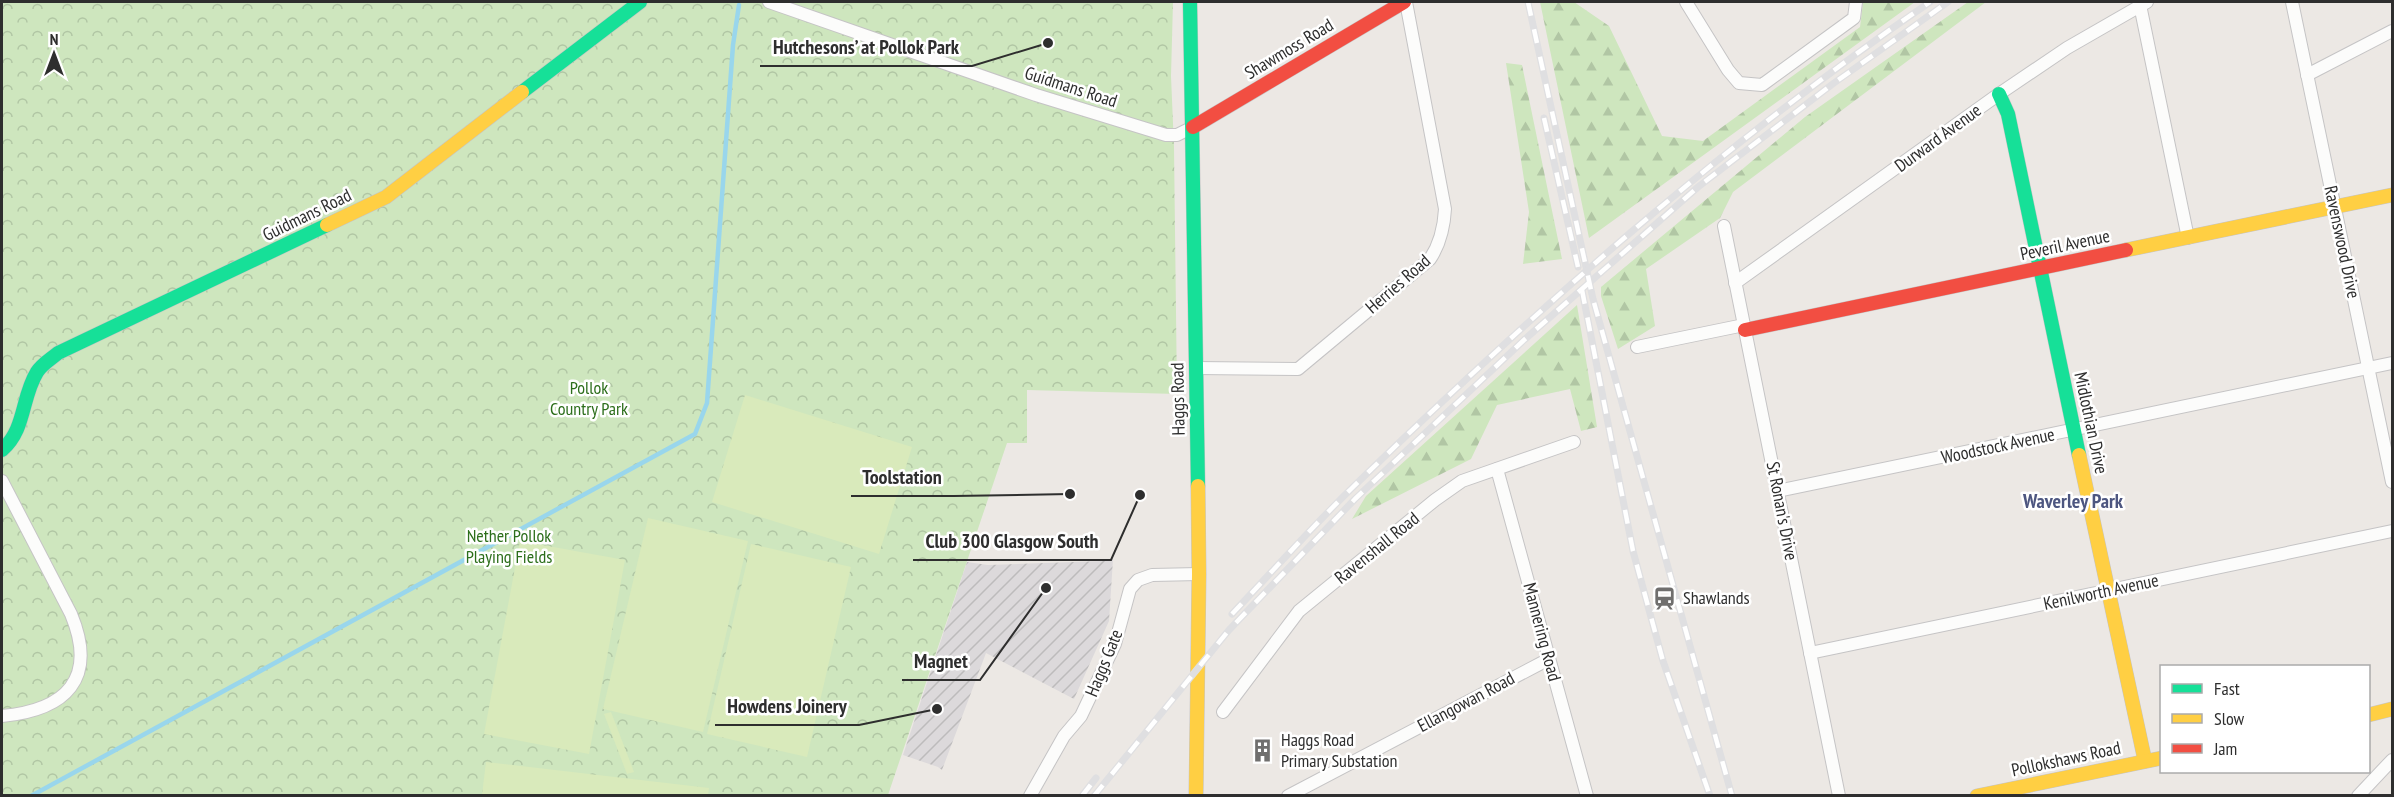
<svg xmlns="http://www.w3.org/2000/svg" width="2394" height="797" viewBox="0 0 2394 797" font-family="'PT Sans Narrow',sans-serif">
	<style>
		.industrial { fill: url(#industrial-furrows) }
		.forest { fill: url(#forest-firs) }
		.park { fill: url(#park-crowns) }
		.pitch { fill: #d9eabb }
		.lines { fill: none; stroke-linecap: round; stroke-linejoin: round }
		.stream { stroke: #99d6ec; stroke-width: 4.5 }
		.street-casing { stroke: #c5c4c5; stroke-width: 14 }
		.fast-casing { stroke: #c5c4c5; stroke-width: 15 }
		.slow-casing { stroke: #c5c4c5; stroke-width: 15 }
		.jam-casing { stroke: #c5c4c5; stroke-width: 15 }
		.street { stroke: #fcfcfb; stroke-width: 12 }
		.fast { stroke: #16e098; stroke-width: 14 }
		.slow { stroke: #ffcf43; stroke-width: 14 }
		.jam { stroke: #f24e42; stroke-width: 14 }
		.rail-casing { stroke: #dfdfe1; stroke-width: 7 }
		.rail { stroke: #fff; stroke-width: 4.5; stroke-dasharray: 14; stroke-linecap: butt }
		.labels { text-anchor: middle; stroke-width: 5; stroke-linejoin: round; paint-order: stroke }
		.street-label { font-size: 18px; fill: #2e2e2e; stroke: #fff }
		.park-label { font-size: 18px; fill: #2c6e1b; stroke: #fff }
		.poi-label { font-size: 18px; fill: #2e2e2e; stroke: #fff; text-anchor: start }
		.neighbourhood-label { font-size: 20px; font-weight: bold; fill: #4d5680; stroke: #fff }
		.leader { fill: none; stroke: #2e2e2e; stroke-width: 2 }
		.callout-dot { fill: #2e2e2e; stroke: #fff; stroke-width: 2 }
		.callout-label { font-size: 20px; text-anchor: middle; font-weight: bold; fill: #2e2e2e; stroke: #fff; stroke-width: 5; stroke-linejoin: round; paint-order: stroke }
	</style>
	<defs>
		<pattern id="industrial-furrows" width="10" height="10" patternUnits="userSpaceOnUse" patternTransform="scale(1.5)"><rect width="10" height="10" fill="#dcd9db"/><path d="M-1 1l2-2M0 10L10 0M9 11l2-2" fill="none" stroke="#bdbbbc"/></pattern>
		<pattern id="forest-firs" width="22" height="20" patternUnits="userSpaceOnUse" patternTransform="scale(1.5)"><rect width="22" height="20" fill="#cee6be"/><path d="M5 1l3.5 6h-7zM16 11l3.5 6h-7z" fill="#b1c6a4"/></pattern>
		<pattern id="park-crowns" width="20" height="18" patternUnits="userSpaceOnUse" patternTransform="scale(1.5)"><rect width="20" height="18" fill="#cee6be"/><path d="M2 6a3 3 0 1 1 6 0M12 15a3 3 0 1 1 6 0" fill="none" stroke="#b1c6a4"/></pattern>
	</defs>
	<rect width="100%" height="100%" fill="#ece8e4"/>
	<!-- industrial -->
	<polygon class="industrial" points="1113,559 1109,621 1074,699 986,653 942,770 938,767 903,755 967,562 988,565 1103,561"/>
	<!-- forest -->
	<g class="forest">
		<polygon points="1540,2 1574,2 1609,26 1662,136 1703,141 1860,27 1863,3 1915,2 1589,238"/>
		<polygon points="1968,2 1986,2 1733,192 1720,218 1646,269 1655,326 1618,349 1601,296 1601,287 1805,117"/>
		<polygon points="1506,63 1522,65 1562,259 1523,264 1529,212"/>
		<polygon points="1577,305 1597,427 1581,431 1570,389 1497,405 1471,459 1352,519 1366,496"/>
	</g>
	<!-- park -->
	<polygon class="park" points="2,2 1173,2 1171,76 1174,147 1177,394 1027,390 1027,443 1007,443 888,795 2,796"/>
	<!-- pitch -->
	<g class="pitch">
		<polygon points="745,395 912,447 879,554 712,502"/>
		<polygon points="648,518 748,541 703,732 603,709"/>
		<polygon points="520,541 625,560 589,754 484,734"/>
		<polygon points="751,544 851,567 807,757 707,734"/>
		<polygon points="611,712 634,772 627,774 604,714"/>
		<polygon points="486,762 709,788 708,795 482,795"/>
	</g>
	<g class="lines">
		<!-- stream -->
		<polyline class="stream" points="31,796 695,434 707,403 733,45 739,5"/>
		<defs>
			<g id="street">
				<polyline points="769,2 1036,95 1166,135 1177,135 1193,127"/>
				<polyline points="1686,2 1728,70 1739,83 1762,85 1854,18 1856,2"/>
				<polyline points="2292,2 2392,482"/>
				<polyline points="2140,5 2188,238"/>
				<polyline points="2307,75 2392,31"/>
				<polyline points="1724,226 1839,796"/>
				<polyline points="1735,283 1999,94 2067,48 2147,2"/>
				<polyline points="1637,347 1744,325"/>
				<path d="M1196 368 1298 369 1430 259C1440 244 1444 228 1445 209L1406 2"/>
				<polyline points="1497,469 1587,796"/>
				<path d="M2 481 71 614C98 679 66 710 2 716"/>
				<polyline points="1778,491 2392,363"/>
				<polyline points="1810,653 2392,531"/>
				<polyline points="1223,712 1299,611 1435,500 1462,481 1574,442"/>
				<polyline points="1030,796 1064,736 1081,716 1090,697 1115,644 1130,589 1138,580 1152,575 1199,574"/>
				<polyline points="1288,796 1549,659"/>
				<polyline points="2358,796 2392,760"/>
			</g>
			<g id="fast">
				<polyline points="1190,2 1198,486"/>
				<polyline points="522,92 640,2"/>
				<polyline points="1999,94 2008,114 2079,455"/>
				<path d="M2 450C26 429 21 398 37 372 42 364 51 359 58 353L327 225"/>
			</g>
			<g id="slow">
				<polyline points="327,225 386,197 522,92"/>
				<polyline points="2126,250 2392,195"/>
				<polyline points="2079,455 2145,761"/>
				<polyline points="2368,715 2392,709"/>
				<polyline points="1196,796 1199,574 1198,486"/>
				<polyline points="1977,796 2162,758"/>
			</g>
			<g id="jam">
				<polyline points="1193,127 1404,2"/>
				<polyline points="1745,330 2126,250"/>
			</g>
		</defs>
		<!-- street casing -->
		<use href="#street" class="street-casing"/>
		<!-- fast casing -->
		<use href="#fast" class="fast-casing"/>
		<!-- slow casing -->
		<use href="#slow" class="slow-casing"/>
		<!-- jam casing -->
		<use href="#jam" class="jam-casing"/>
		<!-- street -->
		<use href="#street" class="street"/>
		<!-- fast -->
		<use href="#fast" class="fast"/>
		<!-- slow -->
		<use href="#slow" class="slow"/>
		<!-- jam -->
		<use href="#jam" class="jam"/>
		<defs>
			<g id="rail">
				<polyline points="1528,2 1593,299 1732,796"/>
				<polyline points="1544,118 1578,267"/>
				<polyline points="1582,290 1633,551 1663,661 1710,796"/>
				<path d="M1232 614C1272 572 1310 529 1351 489 1532 313 1722 144 1930 2"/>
				<polyline points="1082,796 1096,778"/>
				<polyline points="1094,796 1229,630 1355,499 1524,340 1698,187 1834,83 1948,2"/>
			</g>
		</defs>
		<!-- rail casing -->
		<use href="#rail" class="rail-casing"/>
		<!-- rail -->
		<use href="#rail" class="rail"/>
	</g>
	<!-- icons -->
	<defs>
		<symbol id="station-bare" viewBox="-9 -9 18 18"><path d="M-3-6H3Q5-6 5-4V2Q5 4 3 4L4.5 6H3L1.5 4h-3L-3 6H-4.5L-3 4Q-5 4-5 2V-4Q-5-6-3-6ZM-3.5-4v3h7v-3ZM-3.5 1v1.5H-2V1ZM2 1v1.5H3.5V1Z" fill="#706f6e" stroke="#fff" stroke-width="2.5" paint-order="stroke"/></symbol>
		<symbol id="building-bare" viewBox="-9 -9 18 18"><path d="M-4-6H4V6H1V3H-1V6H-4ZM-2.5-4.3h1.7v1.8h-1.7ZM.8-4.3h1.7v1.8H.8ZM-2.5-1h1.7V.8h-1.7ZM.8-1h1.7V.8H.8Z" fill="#706f6e" stroke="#fff" stroke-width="2.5" paint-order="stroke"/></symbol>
	</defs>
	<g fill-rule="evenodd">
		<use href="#station-bare" x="1648" y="582" width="33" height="33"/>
		<use href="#building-bare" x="1246" y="734" width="33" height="33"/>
	</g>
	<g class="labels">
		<!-- street labels -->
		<g class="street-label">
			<text transform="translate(1289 49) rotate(-31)" y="6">Shawmoss Road</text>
			<text transform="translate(1071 87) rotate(18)" y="6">Guidmans Road</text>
			<text transform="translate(1938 138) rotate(-36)" y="6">Durward Avenue</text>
			<text transform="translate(307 215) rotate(-26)" y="6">Guidmans Road</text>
			<text transform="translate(2342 242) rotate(78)" y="6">Ravenswood Drive</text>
			<text transform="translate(2065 245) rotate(-12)" y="6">Peveril Avenue</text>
			<text transform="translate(1398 284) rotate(-41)" y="6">Herries Road</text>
			<text transform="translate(1178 399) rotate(-91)" y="6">Haggs Road</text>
			<text transform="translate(2091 423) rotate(78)" y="6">Midlothian Drive</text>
			<text transform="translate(1998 446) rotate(-12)" y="6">Woodstock Avenue</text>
			<text transform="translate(1782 511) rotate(79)" y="6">St Ronan's Drive</text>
			<text transform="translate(1377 548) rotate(-39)" y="6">Ravenshall Road</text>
			<text transform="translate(2101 592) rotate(-12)" y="6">Kenilworth Avenue</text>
			<text transform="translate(1542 632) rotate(75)" y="6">Mannering Road</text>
			<text transform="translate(1104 663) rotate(-68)" y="6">Haggs Gate</text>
			<text transform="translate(1466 702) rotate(-28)" y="6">Ellangowan Road</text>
			<text transform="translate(2066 759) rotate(-12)" y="6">Pollokshaws Road</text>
		</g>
		<!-- park labels -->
		<g class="park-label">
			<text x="589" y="394">Pollok<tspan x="589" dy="21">Country Park</tspan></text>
			<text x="509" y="542">Nether Pollok<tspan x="509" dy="21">Playing Fields</tspan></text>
		</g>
		<!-- poi labels -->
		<g class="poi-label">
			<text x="1683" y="604">Shawlands</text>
			<text x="1281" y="746">Haggs Road<tspan x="1281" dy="21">Primary Substation</tspan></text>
		</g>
		<!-- neighbourhood labels -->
		<g class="neighbourhood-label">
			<text x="2073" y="508">Waverley Park</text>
		</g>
	</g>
	<!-- callouts -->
	<path class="leader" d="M1048 43L972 66H760M1070 494L954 496H851M1140 495L1111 560H913M1046 588L980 680H902M937 709L859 725H715"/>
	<g class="callout-dot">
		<circle cx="1048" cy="43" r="6"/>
		<circle cx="1070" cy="494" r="6"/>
		<circle cx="1140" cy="495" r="6"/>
		<circle cx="1046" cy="588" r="6"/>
		<circle cx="937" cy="709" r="6"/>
	</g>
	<g class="callout-label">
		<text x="866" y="54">Hutchesons’ at Pollok Park</text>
		<text x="902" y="484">Toolstation</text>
		<text x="1012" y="548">Club 300 Glasgow South</text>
		<text x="941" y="668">Magnet</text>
		<text x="787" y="713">Howdens Joinery</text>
	</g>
	<!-- border -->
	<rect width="2394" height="797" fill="none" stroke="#2e2e2e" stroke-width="6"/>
	<!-- legend -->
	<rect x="2160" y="665" width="210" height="108" fill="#ffffff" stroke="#ababab" stroke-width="1.5"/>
	<rect x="2172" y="684" width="30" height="9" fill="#16e098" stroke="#ababab" stroke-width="1.5"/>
	<text x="2214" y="695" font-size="18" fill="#2e2e2e">Fast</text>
	<rect x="2172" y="714" width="30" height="9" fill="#ffcf43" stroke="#ababab" stroke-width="1.5"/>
	<text x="2214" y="725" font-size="18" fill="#2e2e2e">Slow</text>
	<rect x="2172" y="744" width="30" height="9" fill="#f24e42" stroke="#ababab" stroke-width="1.5"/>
	<text x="2214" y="755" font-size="18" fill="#2e2e2e">Jam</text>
	<!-- north arrow -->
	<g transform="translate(54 54)" stroke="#ffffff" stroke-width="4.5" paint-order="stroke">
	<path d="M0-4.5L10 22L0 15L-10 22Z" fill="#2e2e2e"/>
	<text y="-9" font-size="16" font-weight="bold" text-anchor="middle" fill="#2e2e2e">N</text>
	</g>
</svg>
